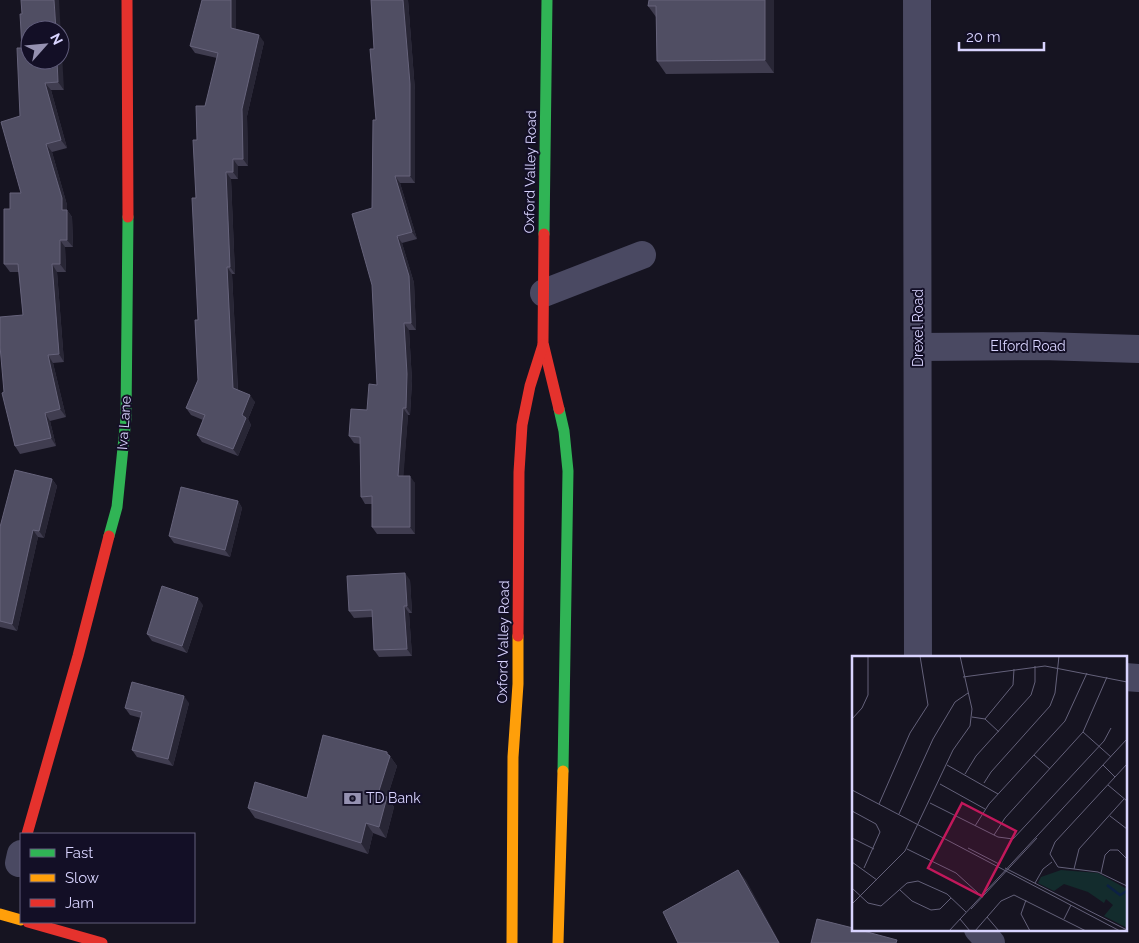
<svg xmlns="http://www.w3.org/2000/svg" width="1139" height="943" viewBox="0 0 1139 943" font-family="Raleway,sans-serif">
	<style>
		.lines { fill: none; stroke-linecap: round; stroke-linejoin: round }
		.street { stroke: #4a4962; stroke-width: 28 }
		.fast { stroke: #30b455; stroke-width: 11 }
		.slow { stroke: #ff9f0a; stroke-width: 11 }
		.jam { stroke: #e5322d; stroke-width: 11 }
		.wall { fill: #403d50 }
		.shaded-wall { fill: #282635 }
		.building { fill: #504e63; stroke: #66637b }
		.labels { text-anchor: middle; stroke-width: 4; stroke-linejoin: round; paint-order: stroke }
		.street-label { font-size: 14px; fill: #d9d4ff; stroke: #130f26 }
		.poi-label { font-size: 14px; fill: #d9d4ff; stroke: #130f26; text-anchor: start }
		.inset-river { fill: none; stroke: #0d2144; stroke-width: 2.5 }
		.inset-road { fill: none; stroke: #64617a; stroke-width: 1 }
		.view { fill: #c2185b; fill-opacity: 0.15; stroke: #c2185b; stroke-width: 2.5 }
		.inset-edge { fill: none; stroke: #d9d4ff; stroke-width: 2.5 }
	</style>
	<rect width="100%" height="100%" fill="#161421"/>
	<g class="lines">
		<!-- street -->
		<g class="street">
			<polyline points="917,0 918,657"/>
			<polyline points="544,293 642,255"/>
			<polyline points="918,347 1042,346 1139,349"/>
			<polyline points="1125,677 1139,678"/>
			<polyline points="19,863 21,854"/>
			<polyline points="978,929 991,943"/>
		</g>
		<!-- fast -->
		<g class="fast">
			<polyline points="544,234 547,0"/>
			<polyline points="559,409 564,431 568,471 563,771"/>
			<polyline points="109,536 117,507 126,418 128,217"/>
		</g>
		<!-- slow -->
		<g class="slow">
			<polyline points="0,914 21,920"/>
			<polyline points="512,943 513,757 518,684 518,636"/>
			<polyline points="558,943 563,771"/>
		</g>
		<!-- jam -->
		<g class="jam">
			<polyline points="127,0 128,217"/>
			<polyline points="544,234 543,343 559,409"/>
			<polyline points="518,636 519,472 522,425 530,386 543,345"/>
			<polyline points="27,834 78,656 109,536"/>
			<polyline points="28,922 102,943"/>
		</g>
	</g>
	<!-- wall -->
	<g class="wall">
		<polygon points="371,0 408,0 415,91 415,183 400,183 417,239 402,243 414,283 416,330 409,330 412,381 410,415 408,415 403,476 415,483 415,534 377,534 372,527 372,504 365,504 361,497 360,444 354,443 349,436 367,410 377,385 372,208 376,120 374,49"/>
		<polygon points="774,0 774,73 666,74 657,61 656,17 648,6"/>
		<polygon points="22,14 64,90 51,90 67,148 52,152 67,205 67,210 72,217 73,247 65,247 66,272 57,272 64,362 53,363 66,417 50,421 56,446 20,454 15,446 4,392 23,315 19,272 10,272 4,264 10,209 21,193 20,116"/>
		<polygon points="236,30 264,42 247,116 248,166 238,166 238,179 231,179 235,274 232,274 238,390 255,402 248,419 251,425 238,456 202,442 197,435 203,420 191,415 186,408 198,380 198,320 196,198 197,140 217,58 195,53 190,46"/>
		<polygon points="52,479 57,486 44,538 38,537 17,631 0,627 0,527"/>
		<polygon points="238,501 242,508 230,557 174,543 169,536"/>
		<polygon points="410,580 412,613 409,613 412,656 379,657 374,650 372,617 354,618 349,611"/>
		<polygon points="203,605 187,653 152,641 147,634"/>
		<polygon points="189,703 173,766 137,757 132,750 141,718 130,715 125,708"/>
		<polygon points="387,752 397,766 387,798 394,807 386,838 373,833 368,854 255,818 248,808 307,798"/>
	</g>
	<!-- shaded-wall -->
	<g class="shaded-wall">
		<polygon points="54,0 59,0 64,90 58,82 57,60 60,60 60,30 56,30"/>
		<polygon points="231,0 236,0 236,35 231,28"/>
		<polygon points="403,0 408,0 415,91 415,183 410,176"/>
		<polygon points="765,0 774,0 774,73 765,60"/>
		<polygon points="259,35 264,42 247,116 248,166 243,159 242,109"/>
		<polygon points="45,83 51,90 67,148 61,140"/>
		<polygon points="46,144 52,152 67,205 67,210 72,217 73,247 67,240 62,210"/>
		<polygon points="233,159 238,166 238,179 233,172"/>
		<polygon points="226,172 231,179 235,274 230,267"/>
		<polygon points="395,176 400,183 417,239 412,232"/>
		<polygon points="397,236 402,243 414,283 416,330 411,323"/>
		<polygon points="60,240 65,247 66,272 60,264"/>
		<polygon points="52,264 57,272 64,362 59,354"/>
		<polygon points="227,267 232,274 238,395 233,388"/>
		<polygon points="404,323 409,330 412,381 410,415 406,408"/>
		<polygon points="48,355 53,363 66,417 60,409"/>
		<polygon points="250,395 255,402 248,419 251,425 238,456 233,449 242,415"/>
		<polygon points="403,408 408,415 403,483 398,476"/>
		<polygon points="45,413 50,421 56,446 51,438"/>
		<polygon points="410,476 415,483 415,534 410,527"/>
		<polygon points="52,479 57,486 44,538 39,531"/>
		<polygon points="238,501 242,508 230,557 225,550"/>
		<polygon points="33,530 38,537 17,631 12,624"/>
		<polygon points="405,573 410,580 412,613 407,606"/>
		<polygon points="198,598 203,605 187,653 182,646"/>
		<polygon points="404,606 409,613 412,656 407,649"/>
		<polygon points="184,696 189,703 173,766 168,759"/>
		<polygon points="387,752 397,766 387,798 394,807 386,838 379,827 378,794"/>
		<polygon points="366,823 373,833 368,854 361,843"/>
		<polygon points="738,870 746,880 780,943 779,943"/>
	</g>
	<!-- building -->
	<g class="building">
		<polygon points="21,0 54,0 56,30 30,30 30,60 57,60 58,82 45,83 61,140 46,144 62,198 62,210 67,210 67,240 60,240 60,264 52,264 59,354 48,355 60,409 45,413 51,438 15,446 2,393 4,392 0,346 0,317 23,315 18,264 4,264 4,209 10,209 10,193 21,193 1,122 20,116 17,48 22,48 20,14 22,14"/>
		<polygon points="202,0 231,0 231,28 259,35 242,109 243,159 233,159 233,172 226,172 230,267 227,267 233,388 250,395 242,415 246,418 233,449 197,435 205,415 186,408 198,380 195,320 198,320 192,198 196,198 193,140 197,140 196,106 205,106 218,53 190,46"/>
		<polygon points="371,0 403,0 410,84 410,176 395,176 412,232 397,236 409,276 411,323 404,323 407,374 406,408 403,408 398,476 410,476 410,527 372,527 372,496 361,497 360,437 349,436 351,409 367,410 369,384 377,385 372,285 352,214 372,208 373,120 376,120 370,49 374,49"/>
		<polygon points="649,0 765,0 765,60 657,61 656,6 648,6"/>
		<polygon points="15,470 52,479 39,531 33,530 12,624 0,621 0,527"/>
		<polygon points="181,487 238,501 225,550 169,536"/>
		<polygon points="405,573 407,606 404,606 407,649 374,650 372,610 349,611 347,576"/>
		<polygon points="162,586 198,598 182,646 147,634"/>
		<polygon points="132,682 184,696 168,759 132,750 142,712 125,708"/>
		<polygon points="323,735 387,752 387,754 390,756 378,794 387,797 379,827 366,823 361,843 248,808 255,782 307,798"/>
		<polygon points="738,870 779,943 678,943 663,912"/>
		<polygon points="817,919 853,928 853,929 856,929 897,940 896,943 811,943"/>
	</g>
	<!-- icons -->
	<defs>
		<symbol id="bank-bare" viewBox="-9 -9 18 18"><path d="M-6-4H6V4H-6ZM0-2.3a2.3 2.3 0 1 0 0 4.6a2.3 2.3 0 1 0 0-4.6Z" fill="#9591b1" stroke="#130f26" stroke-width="2.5" paint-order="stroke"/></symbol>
	</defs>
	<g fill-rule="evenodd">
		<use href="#bank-bare" x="340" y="786" width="25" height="25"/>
	</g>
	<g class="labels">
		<!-- street labels -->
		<g class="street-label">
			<text transform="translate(530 172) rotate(-89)" y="5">Oxford Valley Road</text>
			<text transform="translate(918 328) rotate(-90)" y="5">Drexel Road</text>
			<text x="1028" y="351">Elford Road</text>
			<text transform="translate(124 423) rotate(-86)" y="5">Iva Lane</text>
			<text transform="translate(503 642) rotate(-89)" y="5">Oxford Valley Road</text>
		</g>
		<!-- poi labels -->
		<g class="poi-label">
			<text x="366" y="803">TD Bank</text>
		</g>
	</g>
	<!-- overview -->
	<g transform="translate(852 656)">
		<rect width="275" height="275" fill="#161421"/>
		<path d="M209 214 246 217 275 233V272L252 260 261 249 254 243 252 247 236 236 212 228 202 235 186 227 189 221Z" fill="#132c2d"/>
		<path class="inset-river" d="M255 229 268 239 275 235"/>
		<path class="inset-road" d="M111 21 193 10 275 26M120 61 133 63 147 76M0 63 10 52 16 39V0M133 63 161 29 162 13M231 76 259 101M182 99 198 113M275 108 203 186 198 198 206 211 246 216 275 230M95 109 146 138M251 109 263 121M113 118 124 100 179 39 183 26V10M132 127 139 116 198 50 203 37 207 0M88 128 133 153M256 129 275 145M0 134 268 275M78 147 146 181 161 183 252 85 259 72M27 148 58 77 76 49 68 0M0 155 24 168 28 176 12 212M47 158 81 83 103 46 116 37M258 160 275 173M123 170 137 148 213 65 235 17M142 179 153 162 231 76 255 21M0 182 22 193M116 192 147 208M55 193 104 217 126 237M0 206 25 224M153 212 275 274M222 213 227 193 272 143M249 217 253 199 258 194H266L275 203M183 227 191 213 200 206M0 232 16 247 29 250 55 227 66 225 95 238 114 256M48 234 60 245 79 254 88 253 99 242M174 244 169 258 178 275M0 248 53 195 101 94 118 70 120 53 108 0M119 253 185 182M135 261 147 275M108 263 118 275M212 263 219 249M97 275 275 83M123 275 149 245 162 239 234 275"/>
		<path class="view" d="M110 147 164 175 130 240 76 212Z"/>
		<rect width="275" height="275" class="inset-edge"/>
	</g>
	<!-- legend -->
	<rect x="20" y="833" width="175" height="90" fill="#130f26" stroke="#625e7d"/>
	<rect x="30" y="849" width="25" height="8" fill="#30b455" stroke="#625e7d"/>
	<text x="65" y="858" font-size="15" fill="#d9d4ff">Fast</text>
	<rect x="30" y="874" width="25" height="8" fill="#ff9f0a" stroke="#625e7d"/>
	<text x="65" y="883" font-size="15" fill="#d9d4ff">Slow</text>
	<rect x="30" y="899" width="25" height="8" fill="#e5322d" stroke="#625e7d"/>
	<text x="65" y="908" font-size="15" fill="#d9d4ff">Jam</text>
	<!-- north arrow -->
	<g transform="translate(45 45) rotate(63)"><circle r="24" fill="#130f26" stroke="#625e7d"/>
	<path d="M0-4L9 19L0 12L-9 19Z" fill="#9591b1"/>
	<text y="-8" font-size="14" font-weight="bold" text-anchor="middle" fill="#d9d4ff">N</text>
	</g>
	<!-- scale -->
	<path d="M959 42v8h85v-8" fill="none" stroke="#d9d4ff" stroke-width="2.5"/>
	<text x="966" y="42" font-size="15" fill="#d9d4ff" stroke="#130f26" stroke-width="4" paint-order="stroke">20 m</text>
</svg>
